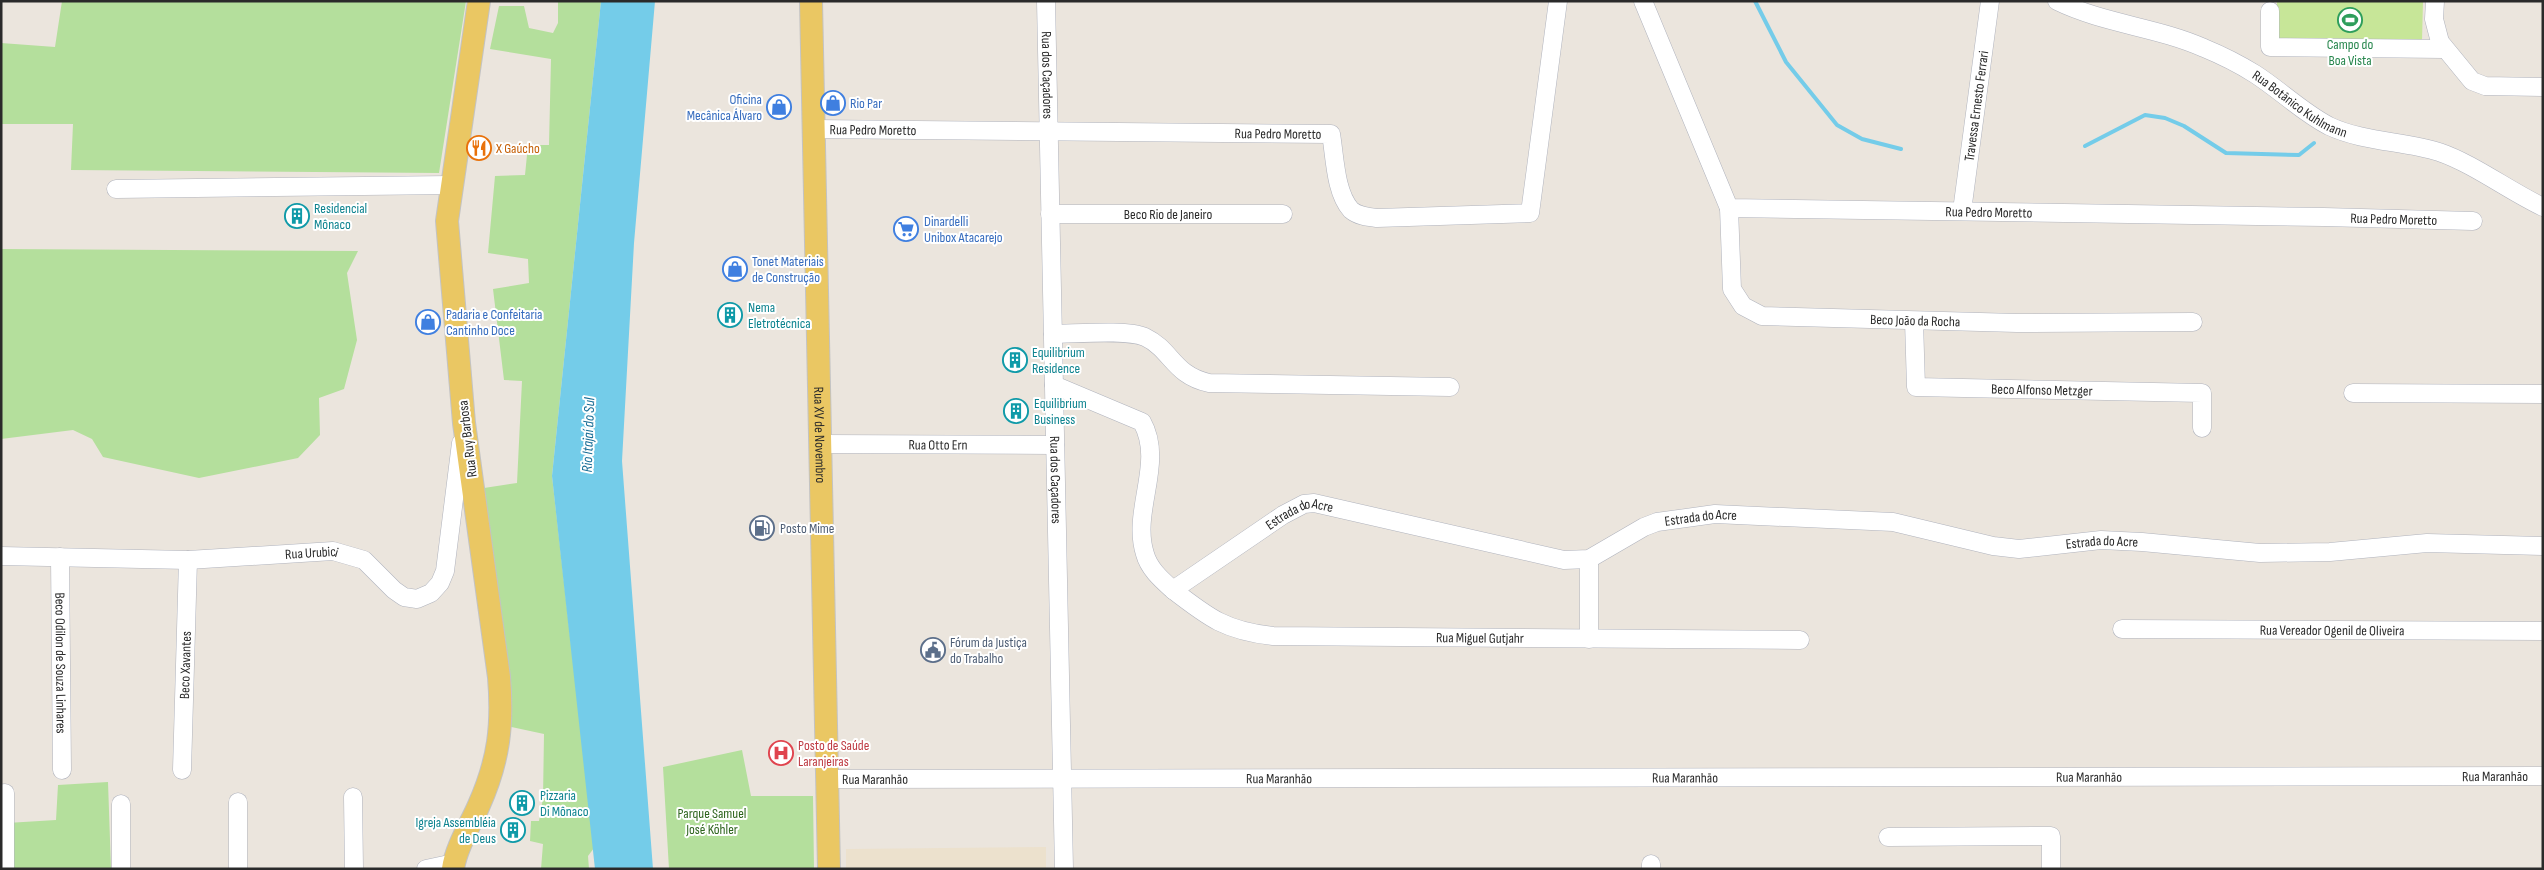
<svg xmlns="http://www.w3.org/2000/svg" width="2544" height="870" viewBox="0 0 2544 870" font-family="'Sofia Sans Condensed',sans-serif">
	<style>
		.education { fill: #ece1cd }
		.green { fill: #b4df9c }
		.pitch { fill: #c7e698 }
		.water { fill: #74cce9 }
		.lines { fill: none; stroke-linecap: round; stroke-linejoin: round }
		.stream { stroke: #74cce9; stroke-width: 4 }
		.minor-casing { stroke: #b0b3bd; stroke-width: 19 }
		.major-casing { stroke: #c3c3c3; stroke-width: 24 }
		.minor { stroke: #fff; stroke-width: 18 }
		.major { stroke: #eac763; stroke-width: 22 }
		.labels { text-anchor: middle; stroke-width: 4; stroke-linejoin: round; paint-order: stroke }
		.leisure-label { font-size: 14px; fill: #27864d; stroke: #fff }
		.street-label { font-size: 14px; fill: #2a2a2a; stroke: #fff }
		.shop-label { font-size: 14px; fill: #366cbe; stroke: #fff; text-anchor: start }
		.food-label { font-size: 14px; fill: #c56008; stroke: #fff; text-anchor: start }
		.culture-label { font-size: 14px; fill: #0d838f; stroke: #fff; text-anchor: start }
		.service-label { font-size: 14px; fill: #4e5e75; stroke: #fff; text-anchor: start }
		.health-label { font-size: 14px; fill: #be3a42; stroke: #fff; text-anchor: start }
		.park-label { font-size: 14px; fill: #2d641d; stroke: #fff }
		.water-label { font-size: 15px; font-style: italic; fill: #146b94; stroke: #fff }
	</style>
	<rect width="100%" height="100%" fill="#ebe5dd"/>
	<!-- education -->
	<polygon class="education" points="1046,847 1046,869 846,869 846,849"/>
	<!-- green -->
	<g class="green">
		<polygon points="62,1 466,1 439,173 71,170 73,124 1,124 1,43 55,47"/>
		<polygon points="558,1 601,1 552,476 594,848 588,856 589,869 541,869 543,844 530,841 531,821 539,821 543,798 544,734 507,726 484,488 517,483 522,381 504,380 493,289 529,283 528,259 488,253 495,176 525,175 528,145 549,145 551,59 490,49 499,6 524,6 529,28 553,33 558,23"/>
		<polygon points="1,249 358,251 347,273 357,340 344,389 319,398 320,435 298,458 199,478 103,457 92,439 73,430 1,439"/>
		<polygon points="742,750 751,796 813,796 814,869 669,869 663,767"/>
		<polygon points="108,782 111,869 8,869 7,823 56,820 58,785"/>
	</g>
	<!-- pitch -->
	<polygon class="pitch" points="2277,1 2423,1 2422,41 2277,38"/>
	<!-- water -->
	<polygon class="water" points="601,1 655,1 634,243 622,461 653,869 595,869 552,476"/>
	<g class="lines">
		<!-- stream -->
		<g class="stream">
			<polyline points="1755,1 1786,62 1837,125 1862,139 1901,149"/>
			<polyline points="2085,146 2145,115 2165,118 2184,126 2226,153 2299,155 2314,143"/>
		</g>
		<defs>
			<g id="minor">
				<path id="s1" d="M1046 1 1064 869"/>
				<path id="s2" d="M1643 1 1729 208 2324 217 2473 221"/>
				<path id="s3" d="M2057 1C2104 24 2157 27 2204 48 2221 55 2239 64 2255 74 2280 90 2302 112 2329 126 2363 142 2404 141 2439 152 2474 164 2509 191 2543 207"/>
				<polyline points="2435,1 2434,19 2440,42 2472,81 2485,86 2543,87"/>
				<polyline points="2270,11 2270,47 2444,49"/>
				<path id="s4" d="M813 129 1331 134C1335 157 1335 192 1351 210 1358 216 1368 217 1377 218L1530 213 1558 1"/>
				<polyline points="116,189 451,185"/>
				<path id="s5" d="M1729 208 1732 289 1743 306 1762 316 2017 323 2193 322"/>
				<path id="s6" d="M1962 211 1990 1"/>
				<path id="s7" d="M1050 214H1283"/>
				<path id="s8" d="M1914 321 1916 387 2202 393V428"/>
				<path d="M1053 334C1075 334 1127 329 1145 337 1172 350 1173 375 1209 383L1450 387"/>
				<path id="s9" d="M1054 385 1142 422C1165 463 1131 511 1145 554 1149 569 1162 580 1173 590L1283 515 1304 504 1314 503 1564 560 1589 559 1644 527 1657 522 1715 514 1893 522 1993 546 2019 549 2101 540 2142 542 2260 553 2330 552 2427 543 2543 546"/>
				<polyline points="2353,393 2543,394"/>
				<path id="s10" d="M820 444 1055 445"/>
				<path id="s11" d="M1 556 188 560 333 551 364 560 394 590 404 597 417 599 431 593 440 583 445 571 461 443"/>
				<path id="s12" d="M60 557 62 770"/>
				<polyline points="1589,559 1589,639"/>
				<path id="s13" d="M1173 590C1209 618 1226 631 1273 636L1800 640"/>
				<path id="s14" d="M2122 629 2543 631"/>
				<path id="s15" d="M182 770 188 560"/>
				<path id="s16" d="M827 779 2543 776"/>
				<polyline points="5,793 5,869"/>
				<polyline points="353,797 354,869"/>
				<polyline points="238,802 238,869"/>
				<polyline points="121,804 121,869"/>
				<polyline points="1888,837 2051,836 2051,869"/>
				<polyline points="1651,864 1651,869"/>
				<polyline points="426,869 454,863"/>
			</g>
			<g id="major">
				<path id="s17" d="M811 1 829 869"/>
				<path d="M453 869C456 847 471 824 479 805 499 760 503 725 499 677L464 423 447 221 479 1"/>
			</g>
		</defs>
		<!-- minor casing -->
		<use href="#minor" class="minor-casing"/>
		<!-- major casing -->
		<use href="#major" class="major-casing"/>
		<!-- minor -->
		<use href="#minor" class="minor"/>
		<!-- major -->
		<use href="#major" class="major"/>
	</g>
	<!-- icons -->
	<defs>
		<symbol id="stadium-ring" viewBox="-11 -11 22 22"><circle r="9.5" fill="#fff" stroke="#2e9e5b" stroke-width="1.5"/><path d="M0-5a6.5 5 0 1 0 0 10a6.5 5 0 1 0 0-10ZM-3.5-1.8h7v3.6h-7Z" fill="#2e9e5b"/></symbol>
		<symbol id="shop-ring" viewBox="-11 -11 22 22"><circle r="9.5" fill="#fff" stroke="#3f7fe0" stroke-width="1.5"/><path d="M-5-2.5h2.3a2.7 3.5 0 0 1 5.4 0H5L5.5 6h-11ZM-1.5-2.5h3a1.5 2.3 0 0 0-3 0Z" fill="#3f7fe0"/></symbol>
		<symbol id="restaurant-ring" viewBox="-11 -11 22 22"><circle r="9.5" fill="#fff" stroke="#e8710a" stroke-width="1.5"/><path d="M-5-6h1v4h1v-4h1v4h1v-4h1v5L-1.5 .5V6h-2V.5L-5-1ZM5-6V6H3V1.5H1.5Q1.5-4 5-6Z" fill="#e8710a"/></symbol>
		<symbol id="building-ring" viewBox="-11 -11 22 22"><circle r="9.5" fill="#fff" stroke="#0f9aa8" stroke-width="1.5"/><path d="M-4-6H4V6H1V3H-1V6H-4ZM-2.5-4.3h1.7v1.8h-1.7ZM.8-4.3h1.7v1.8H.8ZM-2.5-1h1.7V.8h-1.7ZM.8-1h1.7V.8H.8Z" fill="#0f9aa8"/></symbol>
		<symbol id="supermarket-ring" viewBox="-11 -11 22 22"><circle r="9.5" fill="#fff" stroke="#3f7fe0" stroke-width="1.5"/><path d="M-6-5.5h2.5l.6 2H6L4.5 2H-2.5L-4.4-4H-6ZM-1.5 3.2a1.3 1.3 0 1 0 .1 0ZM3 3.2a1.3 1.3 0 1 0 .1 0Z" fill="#3f7fe0"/></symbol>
		<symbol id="fuel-ring" viewBox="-11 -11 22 22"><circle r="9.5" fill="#fff" stroke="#5c6f8a" stroke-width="1.5"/><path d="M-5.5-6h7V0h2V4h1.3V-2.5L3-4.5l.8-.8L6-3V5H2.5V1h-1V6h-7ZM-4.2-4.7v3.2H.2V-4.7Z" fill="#5c6f8a"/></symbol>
		<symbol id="civic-ring" viewBox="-11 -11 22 22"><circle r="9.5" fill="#fff" stroke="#5c6f8a" stroke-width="1.5"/><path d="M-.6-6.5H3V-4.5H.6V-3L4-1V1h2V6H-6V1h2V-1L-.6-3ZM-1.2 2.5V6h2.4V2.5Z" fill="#5c6f8a"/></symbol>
		<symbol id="hospital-ring" viewBox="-11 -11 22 22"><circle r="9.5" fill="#fff" stroke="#e0444e" stroke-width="1.5"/><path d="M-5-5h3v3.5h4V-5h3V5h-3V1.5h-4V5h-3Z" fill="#e0444e"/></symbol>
	</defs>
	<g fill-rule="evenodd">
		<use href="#stadium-ring" x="2336" y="6" width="28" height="28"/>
		<use href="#shop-ring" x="819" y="89" width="28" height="28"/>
		<use href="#shop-ring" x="765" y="93" width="28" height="28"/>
		<use href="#restaurant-ring" x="465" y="134" width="28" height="28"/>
		<use href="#building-ring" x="283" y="202" width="28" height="28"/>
		<use href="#supermarket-ring" x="892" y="215" width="28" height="28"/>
		<use href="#shop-ring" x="721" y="255" width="28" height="28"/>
		<use href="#building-ring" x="716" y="301" width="28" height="28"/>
		<use href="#shop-ring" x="414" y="308" width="28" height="28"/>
		<use href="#building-ring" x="1001" y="346" width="28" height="28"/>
		<use href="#building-ring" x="1002" y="397" width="28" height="28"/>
		<use href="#fuel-ring" x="748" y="514" width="28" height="28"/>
		<use href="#civic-ring" x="919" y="636" width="28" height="28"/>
		<use href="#hospital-ring" x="767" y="739" width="28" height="28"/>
		<use href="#building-ring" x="508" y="789" width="28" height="28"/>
		<use href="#building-ring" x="499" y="816" width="28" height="28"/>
	</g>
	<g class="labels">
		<!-- leisure labels -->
		<g class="leisure-label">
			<text x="2350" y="49">Campo do<tspan x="2350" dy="16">Boa Vista</tspan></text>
		</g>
		<!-- street labels -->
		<g class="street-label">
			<text dy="5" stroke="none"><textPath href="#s1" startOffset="74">Rua dos Caçadores</textPath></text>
			<text dy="5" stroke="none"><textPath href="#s3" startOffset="266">Rua Botânico Kuhlmann</textPath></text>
			<text dy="5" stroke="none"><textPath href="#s6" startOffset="106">Travessa Ernesto Ferrari</textPath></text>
			<text dy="5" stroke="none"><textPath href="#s4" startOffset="60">Rua Pedro Moretto</textPath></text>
			<text dy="5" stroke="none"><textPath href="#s4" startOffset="465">Rua Pedro Moretto</textPath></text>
			<text dy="5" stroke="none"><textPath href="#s2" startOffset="484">Rua Pedro Moretto</textPath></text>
			<text dy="5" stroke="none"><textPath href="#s7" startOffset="118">Beco Rio de Janeiro</textPath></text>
			<text dy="5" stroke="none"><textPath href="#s2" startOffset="889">Rua Pedro Moretto</textPath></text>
			<text dy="5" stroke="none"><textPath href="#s5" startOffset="276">Beco João da Rocha</textPath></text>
			<text dy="5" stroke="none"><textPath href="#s8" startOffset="192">Beco Alfonso Metzger</textPath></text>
			<text dy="5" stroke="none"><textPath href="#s17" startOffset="434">Rua XV de Novembro</textPath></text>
			<text transform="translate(467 439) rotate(-97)" y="5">Rua Ruy Barbosa</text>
			<text dy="5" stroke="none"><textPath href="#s10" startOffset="118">Rua Otto Ern</textPath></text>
			<text dy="5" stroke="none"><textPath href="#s1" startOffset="479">Rua dos Caçadores</textPath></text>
			<text dy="5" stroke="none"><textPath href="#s9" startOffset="426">Estrada do Acre</textPath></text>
			<text dy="5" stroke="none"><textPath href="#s9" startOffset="846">Estrada do Acre</textPath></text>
			<text dy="5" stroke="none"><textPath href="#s9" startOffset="1251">Estrada do Acre</textPath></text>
			<text dy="5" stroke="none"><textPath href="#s11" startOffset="311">Rua Urubici</textPath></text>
			<text dy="5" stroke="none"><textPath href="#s14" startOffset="210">Rua Vereador Ogenil de Oliveira</textPath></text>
			<text dy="5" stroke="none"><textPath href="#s13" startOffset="319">Rua Miguel Gutjahr</textPath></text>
			<text dy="5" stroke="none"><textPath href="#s12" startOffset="106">Beco Odilon de Souza Linhares</textPath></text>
			<text dy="5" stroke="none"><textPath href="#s15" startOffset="105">Beco Xavantes</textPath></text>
			<text dy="5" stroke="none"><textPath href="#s16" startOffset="1668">Rua Maranhão</textPath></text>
			<text dy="5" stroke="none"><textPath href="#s16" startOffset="858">Rua Maranhão</textPath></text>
			<text dy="5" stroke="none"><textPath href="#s16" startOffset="1262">Rua Maranhão</textPath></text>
			<text dy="5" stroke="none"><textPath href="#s16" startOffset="452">Rua Maranhão</textPath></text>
			<text dy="5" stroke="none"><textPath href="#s16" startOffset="48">Rua Maranhão</textPath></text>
		</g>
		<!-- shop labels -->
		<g class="shop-label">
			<text x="762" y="104" text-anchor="end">Oficina<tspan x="762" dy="16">Mecânica Álvaro</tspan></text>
			<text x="850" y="108">Rio Par</text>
			<text x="924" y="226">Dinardelli<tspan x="924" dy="16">Unibox Atacarejo</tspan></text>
			<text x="752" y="266">Tonet Materiais<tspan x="752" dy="16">de Construção</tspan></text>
			<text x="446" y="319">Padaria e Confeitaria<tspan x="446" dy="16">Cantinho Doce</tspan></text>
		</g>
		<!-- food labels -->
		<g class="food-label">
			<text x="496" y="153">X Gaúcho</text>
		</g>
		<!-- culture labels -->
		<g class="culture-label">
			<text x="314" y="213">Residencial<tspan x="314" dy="16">Mônaco</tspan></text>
			<text x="748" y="312">Nema<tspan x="748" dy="16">Eletrotécnica</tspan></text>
			<text x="1032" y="357">Equilibrium<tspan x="1032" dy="16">Residence</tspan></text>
			<text x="1034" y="408">Equilibrium<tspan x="1034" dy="16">Business</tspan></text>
			<text x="540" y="800">Pizzaria<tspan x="540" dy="16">Di Mônaco</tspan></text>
			<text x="496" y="827" text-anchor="end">Igreja Assembléia<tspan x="496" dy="16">de Deus</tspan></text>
		</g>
		<!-- service labels -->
		<g class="service-label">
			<text x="780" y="533">Posto Mime</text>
			<text x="950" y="647">Fórum da Justiça<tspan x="950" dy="16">do Trabalho</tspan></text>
		</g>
		<!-- health labels -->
		<g class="health-label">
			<text x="798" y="750">Posto de Saúde<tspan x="798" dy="16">Laranjeiras</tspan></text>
		</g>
		<!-- park labels -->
		<g class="park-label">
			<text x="712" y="818">Parque Samuel<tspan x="712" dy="16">José Köhler</tspan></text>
		</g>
		<!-- water labels -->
		<g class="water-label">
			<text transform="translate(588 435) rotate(-88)" y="5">Rio Itajaí do Sul</text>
		</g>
	</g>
	<!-- border -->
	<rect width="2544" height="870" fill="none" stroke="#2a2a2a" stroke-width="5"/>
</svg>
